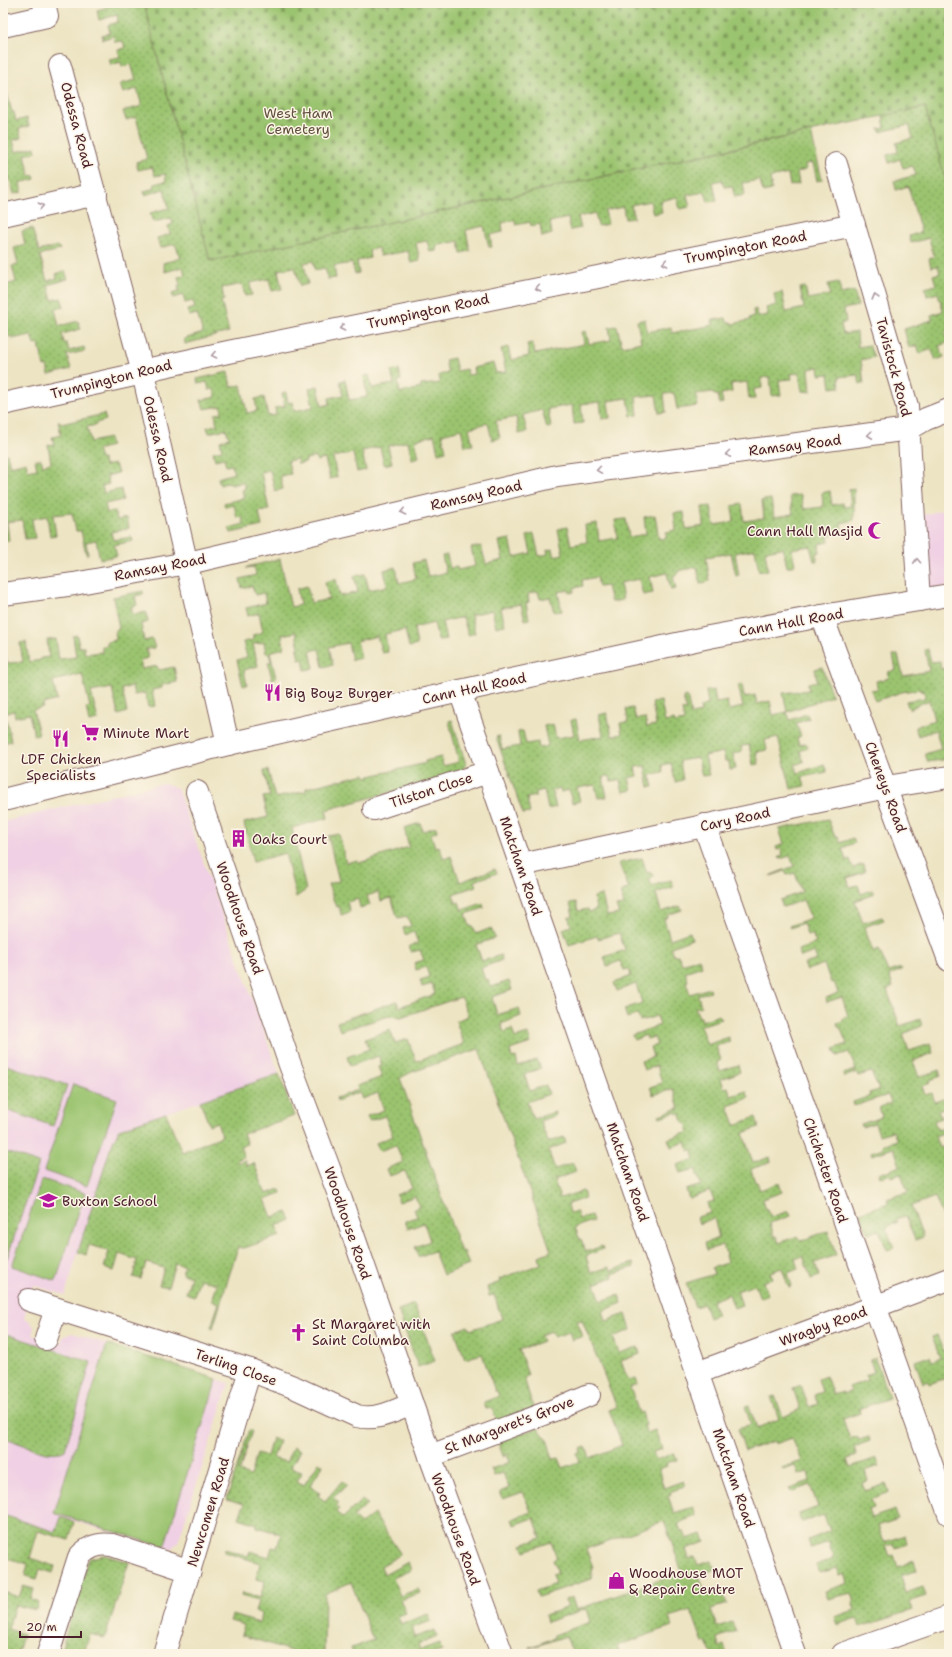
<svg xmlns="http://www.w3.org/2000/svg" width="952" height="1657" viewBox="0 0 952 1657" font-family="'Shantell Sans',sans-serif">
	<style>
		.built { fill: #f0d0e4 }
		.green { fill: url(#green-dots); stroke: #72724e }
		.cemetery { fill: url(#cemetery-stones); stroke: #72724e }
		.pitch { fill: #9bc470; stroke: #72724e }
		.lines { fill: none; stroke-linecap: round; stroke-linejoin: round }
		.minor-casing { stroke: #836460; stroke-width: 24 }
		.minor { stroke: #fff; stroke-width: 22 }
		.oneway { stroke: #ae9aa0 }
		.labels { text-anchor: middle; stroke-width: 3; stroke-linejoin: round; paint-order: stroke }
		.park-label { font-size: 14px; fill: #625140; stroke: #fcf5e5 }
		.street-label { font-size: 14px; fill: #4a1f2b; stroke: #fcf5e5 }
		.poi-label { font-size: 14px; fill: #4a1f2b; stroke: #fcf5e5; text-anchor: start }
	</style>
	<defs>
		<pattern id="green-dots" width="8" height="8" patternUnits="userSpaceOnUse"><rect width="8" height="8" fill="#9bc470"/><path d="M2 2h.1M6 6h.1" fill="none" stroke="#809f5c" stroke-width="1.8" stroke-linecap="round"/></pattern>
		<pattern id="cemetery-stones" width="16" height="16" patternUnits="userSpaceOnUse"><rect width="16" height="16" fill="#9bc470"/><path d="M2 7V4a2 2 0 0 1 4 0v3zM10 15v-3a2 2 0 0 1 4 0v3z" fill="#809f5c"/></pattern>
	</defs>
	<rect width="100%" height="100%" fill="#fcf5e5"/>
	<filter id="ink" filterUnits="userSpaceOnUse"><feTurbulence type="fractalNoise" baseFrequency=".025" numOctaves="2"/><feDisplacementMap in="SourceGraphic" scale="8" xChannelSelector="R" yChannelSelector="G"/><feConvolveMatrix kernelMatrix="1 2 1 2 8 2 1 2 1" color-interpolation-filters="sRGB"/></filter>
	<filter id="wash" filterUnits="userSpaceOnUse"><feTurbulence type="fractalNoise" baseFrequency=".012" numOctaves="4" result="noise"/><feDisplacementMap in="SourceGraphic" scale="16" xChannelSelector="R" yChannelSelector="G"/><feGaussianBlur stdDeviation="0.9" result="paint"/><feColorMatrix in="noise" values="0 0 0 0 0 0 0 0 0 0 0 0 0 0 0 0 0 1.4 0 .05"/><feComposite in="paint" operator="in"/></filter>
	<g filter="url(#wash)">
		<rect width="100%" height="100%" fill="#ede4c3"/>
		<!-- built -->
		<g class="built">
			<polygon points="949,508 949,586 928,590 924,515"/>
			<polygon points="164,783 177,788 279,1074 119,1129 110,1149 65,1295 33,1285 24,1318 29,1320 34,1327 32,1335 60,1344 63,1337 72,1333 229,1383 178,1542 172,1548 167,1549 61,1517 56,1532 3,1515 3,822"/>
		</g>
		<!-- green -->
		<g class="green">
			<polygon points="106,3 144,3 210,261 811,132 822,180 817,181 813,163 805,164 806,170 797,172 799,184 790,186 788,174 770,178 772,190 763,192 760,180 743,183 745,195 735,197 732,186 724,187 722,180 713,182 717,201 708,202 705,192 687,195 690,207 680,209 677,197 660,201 662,212 653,214 650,201 631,205 634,218 625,219 623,207 605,211 608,224 598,226 595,213 578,217 581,228 570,230 568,218 550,222 552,234 542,237 540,224 531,226 530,222 516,225 515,220 502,223 503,232 490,235 492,247 489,247 484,226 466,230 470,251 461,253 459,241 436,246 437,251 430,252 427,241 416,243 420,261 411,263 408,251 380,256 378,248 369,250 370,258 357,261 359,273 355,274 352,263 334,266 336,278 328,279 325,268 315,270 313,261 304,263 308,284 300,286 295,267 278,270 282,289 272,291 269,279 250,283 252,295 245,296 242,284 222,288 224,300 221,301 229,332 185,344 184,339 203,333 197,314 189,316 187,310 195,308 193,301 185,303 183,295 173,298 172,293 179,291 178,286 180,285 178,277 185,275 183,267 165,272 163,263 181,258 175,244 160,248 157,238 170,234 168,226 173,224 171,218 153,222 150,213 169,208 164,189 145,195 144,191 155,188 154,184 166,181 165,174 155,176 152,167 138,170 136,162 147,159 136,117 126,120 123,111 142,106 137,89 123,93 120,84 136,80 131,64 122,67 121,62 111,65 109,59 120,57 118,50 125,48 123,41 115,42 114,36 103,39 102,35 110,33 108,25 118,22 117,15 99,20 97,10 107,7"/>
			<polygon points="5,86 12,112 14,112 16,121 27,118 29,126 19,129 21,138 13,140 16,152 35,147 36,152 25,155 30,176 34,175 35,179 20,183 22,192 14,194 3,158 3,87"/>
			<polygon points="925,107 949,191 949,331 945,333 949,342 939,346 944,357 936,360 931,349 920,354 917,345 909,348 904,329 932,320 931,315 943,311 938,293 927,296 925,288 936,285 933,275 940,273 938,266 931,267 929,259 934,257 929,238 911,243 909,236 921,232 908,186 896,190 894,181 916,175 913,166 903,168 900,159 889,163 887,155 898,152 896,143 913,138 909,125 880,132 879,129 885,128 883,116"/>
			<polygon points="32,228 39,251 58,246 60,250 40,255 47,281 57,278 56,274 65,271 68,279 48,285 52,300 61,298 64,307 55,309 59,326 78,321 81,329 62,334 64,343 67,343 69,351 84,347 85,351 67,355 71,369 49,375 47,366 44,367 39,344 34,345 31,335 12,339 12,336 6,337 5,333 3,333 3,286 16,282 12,266 18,264 14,248 25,245 22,231"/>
			<polygon points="839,282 841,294 854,291 858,306 844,309 846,322 841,324 843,334 857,332 858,347 869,345 874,357 861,360 864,384 860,384 858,375 839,377 840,387 831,388 829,374 820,375 819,367 809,369 811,392 802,391 799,373 791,374 792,379 779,380 781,395 772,396 770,377 761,378 762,388 754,389 755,399 749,399 747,382 731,384 732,392 721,394 723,403 719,404 718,395 714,395 713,392 696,394 698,406 677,409 674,393 664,394 666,412 659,413 656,395 636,397 638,415 631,416 628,398 608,401 610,418 602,419 600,402 581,404 583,423 574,424 572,405 548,409 551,427 547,428 542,410 523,415 527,432 519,434 516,417 496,421 500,438 492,440 488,423 469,428 473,445 465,446 461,429 442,434 446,451 438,453 434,435 415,440 419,457 412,459 408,441 388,446 392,463 384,465 380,447 362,451 366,470 357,472 353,453 333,457 337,477 330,479 325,459 317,461 315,457 306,459 306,462 298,464 297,459 288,461 291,474 280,476 283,489 275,491 270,470 261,472 269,510 259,512 262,526 231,533 229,528 244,524 242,517 237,518 234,505 225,507 224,503 244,498 242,490 245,489 243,482 231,485 230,482 220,485 218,478 234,473 232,465 226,466 224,458 215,460 213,452 222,450 220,441 229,438 226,429 209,433 207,427 217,425 215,414 222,413 221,406 204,409 201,400 216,397 214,389 209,390 207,382 198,384 197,379 228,372 231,387 241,385 247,413 257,411 255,399 264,397 268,416 276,415 275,408 285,406 282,393 286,392 288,403 292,402 294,411 313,407 309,388 318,386 322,406 330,404 329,398 343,395 340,381 345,380 349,400 367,397 364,376 369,375 372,388 394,384 391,371 399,370 401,380 398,381 400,393 421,388 421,385 440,383 439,375 448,373 445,360 454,358 457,371 466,369 468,375 474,374 473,368 493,363 496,373 506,372 501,349 508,347 511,360 529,356 527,344 532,343 535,354 584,344 582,332 586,331 589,344 611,340 609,327 617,326 622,346 641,342 637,321 645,319 647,332 671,327 672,333 713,325 712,320 726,318 727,322 731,322 732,324 750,320 749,318 754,317 753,310 756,309 757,317 768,315 766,308 776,305 774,294 782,292 786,312 804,308 800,288 805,287 808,299 830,295 828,284"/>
			<polygon points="104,414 106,420 96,423 96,425 87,427 91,442 109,438 111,446 97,450 100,459 103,459 104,466 115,464 118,473 107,476 109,484 102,486 104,493 121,489 123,500 105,504 107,513 115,511 117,520 127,518 129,528 111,532 113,540 132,537 133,541 114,545 117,556 100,559 96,540 86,542 88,554 86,554 81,531 76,531 72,513 53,515 56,535 50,536 47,516 32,519 35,538 25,539 22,520 7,522 9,541 3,542 3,473 7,472 3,455 7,454 10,466 26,462 28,471 37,469 35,460 41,459 43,465 51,463 48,445 54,444 52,437 61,435 58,421 60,421 61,424"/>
			<polygon points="854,488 854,520 841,523 842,533 828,536 829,542 819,544 820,552 816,553 817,561 814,561 810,546 792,549 795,565 787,567 783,548 765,551 768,570 759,571 755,549 735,553 739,575 736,576 731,553 706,557 710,581 700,584 697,567 678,571 678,574 673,576 676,589 671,590 667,573 650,577 653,593 643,595 639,579 620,583 623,600 611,602 607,586 599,587 597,577 582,580 583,586 574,588 574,592 570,593 569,590 558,592 562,611 554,612 550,597 540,599 538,591 528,594 529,602 526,603 529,619 525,620 521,604 501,608 505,625 496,627 492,610 471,615 475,633 468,635 463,617 442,622 446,639 438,640 434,623 414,628 417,645 409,647 405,630 385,634 388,652 382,653 377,636 357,641 361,658 352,660 348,643 329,647 333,665 323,667 319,649 310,651 314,668 305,670 303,658 299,659 297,649 299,648 296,632 282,635 284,648 270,652 276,678 272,679 268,662 271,662 269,653 266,653 264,642 253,644 258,666 244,670 247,685 243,686 237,660 247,657 243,642 253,640 253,635 263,632 259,613 248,616 246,608 266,603 264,593 255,595 252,586 242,588 240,579 256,575 254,567 247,569 247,567 280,559 291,607 300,605 297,589 307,586 311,603 329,599 325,582 336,579 340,596 358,592 354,576 365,574 369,590 387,586 384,570 396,567 399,583 416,579 413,563 424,560 428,576 446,573 442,556 447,555 450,568 457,567 458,570 475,566 471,548 481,546 486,564 503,560 499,541 510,539 514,557 531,553 527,536 534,534 539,556 548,554 547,550 553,549 554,556 563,554 558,529 567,527 571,545 587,542 585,525 597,523 599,541 617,538 615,520 626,519 629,537 646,534 644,517 655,515 659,539 666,538 666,532 676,530 674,513 684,512 686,529 704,526 702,507 711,506 714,525 734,522 732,506 742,504 744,521 764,518 762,500 771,499 774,517 793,514 790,496 801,495 804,509 823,507 822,493 830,491 832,505 843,503 844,507 851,506 849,489"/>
			<polygon points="143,591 143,594 135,596 137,605 131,607 133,615 146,612 148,622 141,624 144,641 152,639 155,648 146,649 148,658 140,660 142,669 157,666 159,670 174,667 177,682 162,685 162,688 152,690 155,706 148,707 145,693 134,695 132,686 122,689 127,712 118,715 112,688 91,692 98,720 89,722 86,708 90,707 82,674 53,681 57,700 43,704 43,707 33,710 39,734 34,735 29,714 15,717 14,711 5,713 11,741 3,743 3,645 7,663 23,662 20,643 26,642 29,662 41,660 41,658 49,657 47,640 56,639 59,659 76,657 73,636 77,635 79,647 84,647 85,654 102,652 102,646 107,646 107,642 116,640 115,630 119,629 113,597"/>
			<polygon points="928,649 931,662 940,661 941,669 949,668 949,759 928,762 925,754 941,749 936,730 918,736 915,727 934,720 929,700 909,709 906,701 925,698 924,691 920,691 920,689 902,692 875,701 871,690 878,689 876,681 889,678 888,672 896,670 893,655 898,655 903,676 929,671 925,650"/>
			<polygon points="822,667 832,696 787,712 790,720 807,714 809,719 796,723 801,736 797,738 799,745 806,743 808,748 800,751 804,762 805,761 795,765 798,773 824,764 827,772 802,777 805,786 791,789 778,737 765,740 767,750 756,752 759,764 753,765 749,745 741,746 742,751 733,754 736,769 730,770 729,761 725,761 723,752 705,756 709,775 702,776 698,758 680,761 683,780 675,782 671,763 662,765 663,772 650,775 653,787 649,787 645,766 635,767 637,776 629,778 632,790 623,792 620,780 611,781 610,776 603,777 607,797 598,798 595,785 577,788 580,801 572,803 569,790 561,792 560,789 552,791 556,807 548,809 544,790 536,792 536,796 527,798 530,813 523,814 496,737 499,736 502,749 520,746 518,732 523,731 526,744 538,742 539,748 548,746 544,726 553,724 556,738 574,735 571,720 576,719 580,740 603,736 599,715 607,713 612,736 622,734 620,723 628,722 626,709 633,708 636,719 645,718 647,727 656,725 652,703 661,701 665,722 674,720 675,723 684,721 682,710 686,709 683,697 687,696 691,715 701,713 700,707 708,704 706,691 714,690 716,703 727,701 729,710 743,707 738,685 742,684 744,697 755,695 757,704 770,701 773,715 787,712 783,693 809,690 808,683 817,681 815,669"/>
			<polygon points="452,720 466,764 462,771 457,774 326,810 328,818 292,828 306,890 296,897 285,853 253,862 244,823 268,817 263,797 270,796 264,771 268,770 275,798 306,791 306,788 365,774 366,777 426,763 425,761 441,757 443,766 459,762 449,721"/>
			<polygon points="828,819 835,837 838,836 840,843 853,838 855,843 842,848 846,860 850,859 853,868 863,864 865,872 847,878 850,887 858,885 861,894 872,890 874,894 855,901 863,923 882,917 884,920 864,927 873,951 879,949 888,972 901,968 902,970 889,975 893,987 887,990 900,1026 920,1019 922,1026 903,1034 909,1051 930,1044 933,1053 913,1061 919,1077 939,1070 941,1076 930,1080 931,1083 922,1086 925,1095 932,1093 935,1102 948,1097 949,1106 938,1110 941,1118 934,1121 938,1130 949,1126 949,1131 935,1136 939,1148 944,1146 947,1156 949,1156 949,1231 935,1197 911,1206 923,1237 915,1240 905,1216 896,1219 898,1222 886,1227 894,1248 887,1250 879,1230 868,1234 860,1213 888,1203 887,1199 908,1192 901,1174 891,1177 890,1174 880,1177 879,1174 900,1166 894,1148 872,1155 871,1152 883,1148 882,1145 897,1140 893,1131 879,1135 875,1123 862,1127 861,1124 882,1117 879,1107 891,1103 888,1095 854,1106 853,1102 870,1096 869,1093 879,1090 871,1072 858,1076 857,1072 844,1077 843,1074 856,1070 849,1052 837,1056 834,1049 847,1044 840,1027 839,1028 837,1023 843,1021 843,1018 848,1016 842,997 827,1002 826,998 838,993 834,982 831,983 824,964 807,970 804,964 817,960 814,952 801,957 798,950 816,943 812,934 807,935 803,923 790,928 789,926 811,918 803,900 783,907 780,900 802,892 795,873 787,875 785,871 771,876 771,875 794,866 790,856 780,859 779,857 783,855 781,849 777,850 776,847 784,844 779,829"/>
			<polygon points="420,823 423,831 436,827 437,831 431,834 435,847 439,846 444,859 451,856 460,882 495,869 497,873 474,881 476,886 453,894 456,903 459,902 462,910 483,903 484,908 466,914 470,927 473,926 476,934 491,928 495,938 476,945 482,961 501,955 502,960 481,968 485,980 488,979 491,987 509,981 512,990 492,997 497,1015 519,1008 521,1016 501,1024 504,1032 512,1029 515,1038 528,1034 531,1043 510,1050 512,1058 516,1057 518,1066 537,1060 541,1068 524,1074 530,1091 546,1085 549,1094 527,1102 533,1119 555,1112 556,1115 540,1121 548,1142 564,1137 566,1143 548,1150 555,1169 573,1163 576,1172 554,1180 560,1198 583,1191 585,1198 568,1204 570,1213 576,1211 579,1219 591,1215 593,1221 575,1227 580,1240 581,1239 586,1252 602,1246 603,1249 586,1256 591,1273 609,1267 611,1271 633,1263 634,1267 612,1274 613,1277 595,1284 601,1301 619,1295 622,1303 603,1311 606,1321 626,1314 631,1330 613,1337 619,1353 638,1347 640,1354 621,1361 628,1380 636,1378 638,1384 630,1387 639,1413 642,1412 646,1425 644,1426 647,1433 655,1430 662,1449 653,1452 656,1460 674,1453 677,1460 666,1463 667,1466 659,1469 662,1479 661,1480 664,1488 683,1481 685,1486 670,1492 671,1495 668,1496 674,1513 693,1507 696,1516 678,1523 681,1532 684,1532 687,1539 702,1534 705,1542 686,1549 689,1559 695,1557 698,1565 711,1561 715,1569 699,1575 705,1592 716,1589 717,1592 722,1590 727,1604 711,1609 717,1627 732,1622 736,1631 717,1638 719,1647 724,1645 727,1654 711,1654 707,1642 703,1643 691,1610 669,1617 672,1626 617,1646 620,1654 573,1654 566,1636 530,1648 530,1647 554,1638 554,1635 590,1622 586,1609 547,1622 545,1615 568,1607 565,1600 572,1597 576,1610 682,1572 664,1521 586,1549 593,1567 591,1579 538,1597 536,1591 555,1584 552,1575 558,1573 553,1560 557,1558 551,1542 525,1551 522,1545 541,1538 534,1518 514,1525 512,1519 531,1512 523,1492 503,1499 500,1492 509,1488 503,1473 494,1476 491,1469 510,1462 507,1454 503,1456 498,1442 538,1428 547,1439 553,1459 559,1458 563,1468 580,1461 577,1454 581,1452 580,1449 586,1447 590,1458 622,1445 609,1410 617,1407 582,1320 577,1321 583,1336 572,1340 569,1332 554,1337 551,1331 540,1335 543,1341 519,1350 528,1375 524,1378 534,1410 497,1422 492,1408 486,1409 484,1402 499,1396 497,1391 495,1391 482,1354 465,1359 455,1331 468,1326 470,1330 502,1319 494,1295 489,1296 487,1287 500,1282 499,1279 541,1264 539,1256 551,1251 479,1049 412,1072 400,1078 461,1252 464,1251 469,1265 443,1275 434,1251 418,1257 415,1247 430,1241 424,1223 408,1229 405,1221 417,1217 414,1209 419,1207 415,1196 399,1202 396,1195 412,1188 405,1171 389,1176 386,1169 403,1162 396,1145 379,1151 376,1143 393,1136 385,1116 369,1121 367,1116 384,1110 378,1093 362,1099 359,1092 337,1101 336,1098 358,1090 357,1086 382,1077 378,1067 382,1066 379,1056 350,1066 347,1057 369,1049 365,1039 390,1030 395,1043 408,1039 416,1061 464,1044 456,1021 468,1016 461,997 401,1017 389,1016 340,1031 337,1022 397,1001 399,1007 435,994 432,984 422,987 420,980 429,977 426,967 416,970 414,963 424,960 420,950 411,952 409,946 418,943 414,932 405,935 403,928 411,926 407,916 398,918 391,898 381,901 378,892 367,896 370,905 360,908 358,899 347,902 350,912 341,915 339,906 336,907 328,884 339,881 328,836 339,834 346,863 358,860 359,863 409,847 404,828"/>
			<polygon points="642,858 647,873 652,872 654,876 649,879 652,886 671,880 674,887 656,893 661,912 680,906 682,910 668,915 668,917 664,919 670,939 690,932 692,939 671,947 674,955 678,955 682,964 699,958 702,966 685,972 688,981 686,982 690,994 710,988 711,991 698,995 701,1006 695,1008 699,1017 701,1017 702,1021 719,1015 721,1019 700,1026 707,1045 728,1037 730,1042 716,1046 721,1060 717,1062 720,1071 738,1065 740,1072 721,1079 724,1088 728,1087 731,1096 746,1091 749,1098 728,1106 735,1125 756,1117 759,1127 743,1133 753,1163 770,1157 771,1162 751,1169 755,1182 757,1182 760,1190 779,1183 782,1192 763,1199 766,1209 768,1209 771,1217 789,1211 791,1216 770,1223 774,1236 776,1236 779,1243 798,1236 800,1241 828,1231 836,1255 815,1263 819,1276 811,1279 803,1256 795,1259 798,1269 788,1273 792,1286 789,1288 782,1268 770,1272 773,1278 763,1282 768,1295 760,1298 755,1285 737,1291 742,1305 734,1308 729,1294 712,1301 717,1315 709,1318 704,1304 695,1307 686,1283 714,1274 712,1268 727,1263 725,1255 726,1254 723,1245 707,1250 705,1243 719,1238 714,1218 699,1224 697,1217 710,1213 707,1203 714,1201 710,1191 689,1199 686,1190 701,1185 695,1169 680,1173 677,1165 695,1159 692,1150 689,1151 686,1142 671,1147 668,1139 689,1132 686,1123 684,1123 680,1113 677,1114 676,1112 660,1117 659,1115 679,1108 673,1089 653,1095 650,1087 662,1083 657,1066 644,1070 641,1061 653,1057 650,1047 657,1045 654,1037 647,1039 646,1035 634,1040 632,1035 660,1025 657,1016 640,1021 637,1014 627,1018 624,1009 642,1003 636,984 617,991 614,983 631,976 629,969 624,970 620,961 607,966 604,957 625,950 619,933 598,939 597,936 569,945 563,929 571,926 569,917 573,916 570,903 576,902 578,911 588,909 589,912 596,910 594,897 602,895 607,916 619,914 616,906 624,905 621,891 629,889 619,863"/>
			<polygon points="3,1064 67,1085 53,1126 3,1109"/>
			<polygon points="279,1074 294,1116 243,1134 247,1144 240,1146 244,1157 237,1160 238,1163 245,1160 247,1166 254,1163 266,1194 280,1189 281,1193 265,1199 272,1217 287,1212 291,1220 276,1226 280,1236 244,1248 238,1247 213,1328 211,1327 219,1303 212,1301 217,1284 200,1279 194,1296 186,1293 191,1276 182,1274 184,1266 175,1263 168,1287 159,1285 164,1268 146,1263 141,1279 133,1277 137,1260 119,1254 114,1271 104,1268 109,1251 89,1245 86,1255 78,1252 110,1149 119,1129 166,1113 182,1152 222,1136 217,1122 209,1125 200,1101"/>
			<polygon points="6,1152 39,1163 3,1270 3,1160"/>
			<polygon points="414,1304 435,1361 418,1367 398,1310"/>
			<path d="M3 1333 91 1362 65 1450C51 1459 18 1442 3 1437Z"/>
			<polygon points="937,1335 943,1351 949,1349 949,1377 929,1384 928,1381 923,1383 915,1361 930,1356 932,1361 940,1358 932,1337"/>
			<polygon points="875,1358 889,1398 859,1409 860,1413 843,1419 850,1439 857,1436 859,1440 869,1437 870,1441 854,1447 857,1456 847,1459 850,1467 877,1458 879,1466 865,1471 868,1481 862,1483 865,1491 886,1484 889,1492 871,1499 874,1508 868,1510 871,1518 895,1510 898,1519 878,1526 884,1542 905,1535 907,1544 896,1548 894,1544 886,1546 890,1556 894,1555 898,1567 914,1561 917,1570 901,1576 904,1585 903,1586 905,1593 923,1587 926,1596 910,1601 913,1610 860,1627 857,1618 837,1625 834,1617 855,1610 852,1602 854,1601 851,1593 828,1599 825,1591 848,1583 845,1574 840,1576 837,1568 820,1573 816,1565 833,1559 829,1542 811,1548 808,1540 830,1531 824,1515 802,1522 799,1514 818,1507 810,1485 791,1492 789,1488 810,1481 808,1472 798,1475 795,1466 783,1470 782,1468 802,1461 792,1438 775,1444 774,1441 745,1451 738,1429 751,1424 745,1407 749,1406 757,1428 779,1419 771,1397 775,1396 783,1417 800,1409 793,1388 801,1385 809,1407 818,1404 814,1395 822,1392 818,1379 826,1376 833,1395 843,1392 844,1394 851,1391 849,1387 868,1380 866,1375 874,1372 870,1360"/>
			<polygon points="249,1430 252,1431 239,1472 250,1476 257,1453 267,1456 272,1438 279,1441 273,1458 286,1462 293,1447 300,1450 291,1467 302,1473 297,1481 304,1485 319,1462 323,1465 310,1485 320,1493 318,1496 325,1501 342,1481 347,1485 333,1498 339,1503 336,1506 339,1509 336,1512 343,1518 362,1500 367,1504 353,1517 361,1524 374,1514 400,1553 400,1555 381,1566 384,1575 408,1562 411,1570 393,1578 400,1596 418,1589 420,1593 401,1600 406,1613 398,1616 401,1624 428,1614 431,1621 412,1628 415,1637 435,1630 437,1636 418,1644 420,1650 439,1643 442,1651 432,1654 353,1654 351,1648 373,1640 351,1582 325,1594 324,1654 301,1654 241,1635 244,1625 230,1621 232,1615 259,1623 261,1613 255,1612 258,1601 241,1596 242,1593 260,1598 265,1581 256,1579 260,1563 224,1552 225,1549 248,1556 250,1551 269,1557 272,1547 277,1548 281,1534 257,1527 257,1524 239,1518 244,1504 227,1499"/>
			<polygon points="3,1515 56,1532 61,1517 74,1522 69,1540 38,1531 30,1558 55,1566 53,1573 40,1569 37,1579 25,1576 28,1564 3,1557"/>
			<polygon points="104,1555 129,1562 105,1638 90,1634 85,1649 100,1654 60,1654 87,1563 90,1558"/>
			<polygon points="23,1586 34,1589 31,1600 38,1602 36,1610 15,1605 8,1629 23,1634 18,1654 3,1654 3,1592 19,1597"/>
		</g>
		<!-- cemetery -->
		<polygon class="cemetery" points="144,3 949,3 949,191 925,107 210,261"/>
		<!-- pitch -->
		<g class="pitch">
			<polygon points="73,1084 117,1099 87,1186 44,1171"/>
			<polygon points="42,1179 85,1193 56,1281 12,1266"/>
			<polygon points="107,1344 217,1379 164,1547 54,1513"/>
		</g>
	</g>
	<g filter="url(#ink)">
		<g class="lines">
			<defs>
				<g id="minor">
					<polyline points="3,26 47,16 44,3"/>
					<polyline points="60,66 143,373 228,744"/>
					<polyline points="836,164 907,406 919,600"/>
					<polyline points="3,215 96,194"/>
					<polyline points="3,404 143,373 155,368 228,352 854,225"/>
					<polyline points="3,594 74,584 197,561 557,476 909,429 926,419 949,410"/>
					<polyline points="822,616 949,960"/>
					<polyline points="460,691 795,1654"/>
					<polyline points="197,792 289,1062 341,1200 430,1456 502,1654"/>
					<polyline points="3,800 228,744 460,691 709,637 822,616 949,595"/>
					<polyline points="374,809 488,772"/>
					<polyline points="704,825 949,1514"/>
					<polyline points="521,865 886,787 949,777"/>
					<path d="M29 1300 250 1370 296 1388 357 1416C376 1421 394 1411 412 1404"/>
					<polyline points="46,1339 56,1309"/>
					<polyline points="697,1373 949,1279"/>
					<polyline points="430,1456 554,1410 589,1395"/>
					<path d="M48 1654 79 1557C88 1547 98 1543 112 1545L190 1571"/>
					<polyline points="164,1654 250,1370"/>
					<polyline points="843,1654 949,1617"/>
				</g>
			</defs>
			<!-- minor casing -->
			<use href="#minor" class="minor-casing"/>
			<!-- minor -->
			<use href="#minor" class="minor"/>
		</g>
		<!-- one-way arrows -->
		<defs><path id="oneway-chevron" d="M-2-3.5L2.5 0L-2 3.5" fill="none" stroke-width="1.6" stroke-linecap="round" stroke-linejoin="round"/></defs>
		<g class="oneway">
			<use href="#oneway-chevron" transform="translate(41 206) rotate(-13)"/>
			<use href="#oneway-chevron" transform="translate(665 263) rotate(169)"/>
			<use href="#oneway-chevron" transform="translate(538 288) rotate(169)"/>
			<use href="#oneway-chevron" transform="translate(875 297) rotate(-106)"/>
			<use href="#oneway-chevron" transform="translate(342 328) rotate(168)"/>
			<use href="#oneway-chevron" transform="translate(214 355) rotate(168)"/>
			<use href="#oneway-chevron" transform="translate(870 435) rotate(173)"/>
			<use href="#oneway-chevron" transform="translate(728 454) rotate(173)"/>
			<use href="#oneway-chevron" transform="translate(599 470) rotate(172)"/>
			<use href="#oneway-chevron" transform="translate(403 512) rotate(167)"/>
			<use href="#oneway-chevron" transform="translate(917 561) rotate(-93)"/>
		</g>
	</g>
	<!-- icons -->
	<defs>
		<symbol id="mosque-bare" viewBox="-9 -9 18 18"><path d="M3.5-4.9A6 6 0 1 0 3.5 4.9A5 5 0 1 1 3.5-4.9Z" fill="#b5179e" stroke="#fcf5e5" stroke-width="2.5" paint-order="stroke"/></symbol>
		<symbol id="restaurant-bare" viewBox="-9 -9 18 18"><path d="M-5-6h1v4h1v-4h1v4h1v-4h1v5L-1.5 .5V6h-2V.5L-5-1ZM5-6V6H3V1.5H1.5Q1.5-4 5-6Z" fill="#b5179e" stroke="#fcf5e5" stroke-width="2.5" paint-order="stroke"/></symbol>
		<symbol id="supermarket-bare" viewBox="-9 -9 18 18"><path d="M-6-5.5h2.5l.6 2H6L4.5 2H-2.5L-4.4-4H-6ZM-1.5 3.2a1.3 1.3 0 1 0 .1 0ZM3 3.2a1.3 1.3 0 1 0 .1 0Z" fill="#b5179e" stroke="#fcf5e5" stroke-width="2.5" paint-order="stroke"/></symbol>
		<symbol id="building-bare" viewBox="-9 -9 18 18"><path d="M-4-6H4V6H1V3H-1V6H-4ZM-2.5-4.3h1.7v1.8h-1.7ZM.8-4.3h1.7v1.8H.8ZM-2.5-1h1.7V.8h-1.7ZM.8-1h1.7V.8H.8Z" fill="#b5179e" stroke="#fcf5e5" stroke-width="2.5" paint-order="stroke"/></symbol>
		<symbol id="school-bare" viewBox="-9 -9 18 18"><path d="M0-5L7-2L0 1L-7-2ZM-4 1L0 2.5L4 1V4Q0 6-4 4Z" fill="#b5179e" stroke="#fcf5e5" stroke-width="2.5" paint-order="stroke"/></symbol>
		<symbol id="church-bare" viewBox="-9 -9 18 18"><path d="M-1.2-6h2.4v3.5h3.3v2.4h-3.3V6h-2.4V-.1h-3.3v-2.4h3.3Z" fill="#b5179e" stroke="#fcf5e5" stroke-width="2.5" paint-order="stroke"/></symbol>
		<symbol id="shop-bare" viewBox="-9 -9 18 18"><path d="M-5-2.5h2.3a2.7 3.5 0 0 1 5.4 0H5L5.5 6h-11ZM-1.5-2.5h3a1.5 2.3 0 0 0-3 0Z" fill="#b5179e" stroke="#fcf5e5" stroke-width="2.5" paint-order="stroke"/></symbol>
	</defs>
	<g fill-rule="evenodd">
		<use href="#mosque-bare" x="864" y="518" width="25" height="25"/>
		<use href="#restaurant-bare" x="260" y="680" width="25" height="25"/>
		<use href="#supermarket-bare" x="78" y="720" width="25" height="25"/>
		<use href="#restaurant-bare" x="48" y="726" width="25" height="25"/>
		<use href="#building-bare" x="226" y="826" width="25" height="25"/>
		<use href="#school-bare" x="36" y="1188" width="25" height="25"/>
		<use href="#church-bare" x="286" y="1320" width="25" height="25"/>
		<use href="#shop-bare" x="604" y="1568" width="25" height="25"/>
	</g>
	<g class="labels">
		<!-- park labels -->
		<g class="park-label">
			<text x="298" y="118">West Ham<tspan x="298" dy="16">Cemetery</tspan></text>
		</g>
		<!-- street labels -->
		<g class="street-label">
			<text transform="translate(77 125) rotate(75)" y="5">Odessa Road</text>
			<text transform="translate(745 247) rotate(-11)" y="5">Trumpington Road</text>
			<text transform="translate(428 311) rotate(-12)" y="5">Trumpington Road</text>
			<text transform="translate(894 367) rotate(75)" y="5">Tavistock Road</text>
			<text transform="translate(111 379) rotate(-14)" y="5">Trumpington Road</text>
			<text transform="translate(158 439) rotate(77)" y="5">Odessa Road</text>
			<text transform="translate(795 445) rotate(-7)" y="5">Ramsay Road</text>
			<text transform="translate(476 495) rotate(-13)" y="5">Ramsay Road</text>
			<text transform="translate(160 567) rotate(-11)" y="5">Ramsay Road</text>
			<text transform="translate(791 622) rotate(-10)" y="5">Cann Hall Road</text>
			<text transform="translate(474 688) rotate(-12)" y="5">Cann Hall Road</text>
			<text transform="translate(886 787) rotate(70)" y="5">Cheneys Road</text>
			<text transform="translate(431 790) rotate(-18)" y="5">Tilston Close</text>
			<text transform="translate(735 819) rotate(-12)" y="5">Cary Road</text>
			<text transform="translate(521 866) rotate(71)" y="5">Matcham Road</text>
			<text transform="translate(240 918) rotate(71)" y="5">Woodhouse Road</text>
			<text transform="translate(826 1170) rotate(71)" y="5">Chichester Road</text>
			<text transform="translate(628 1172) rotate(71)" y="5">Matcham Road</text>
			<text transform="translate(348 1223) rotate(71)" y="5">Woodhouse Road</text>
			<text transform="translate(823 1326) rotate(-20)" y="5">Wragby Road</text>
			<text transform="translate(236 1367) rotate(19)" y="5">Terling Close</text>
			<text transform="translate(509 1425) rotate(-21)" y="5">St Margaret's Grove</text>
			<text transform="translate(734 1478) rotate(71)" y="5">Matcham Road</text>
			<text transform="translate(208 1512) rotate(-73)" y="5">Newcomen Road</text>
			<text transform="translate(456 1529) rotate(70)" y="5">Woodhouse Road</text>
		</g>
		<!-- poi labels -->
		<g class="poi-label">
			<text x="863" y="536" text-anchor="end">Cann Hall Masjid</text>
			<text x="285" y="698">Big Boyz Burger</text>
			<text x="103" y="738">Minute Mart</text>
			<text x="61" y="764" text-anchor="middle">LDF Chicken<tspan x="61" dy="16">Specialists</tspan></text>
			<text x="252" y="844">Oaks Court</text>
			<text x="62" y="1206">Buxton School</text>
			<text x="312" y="1329">St Margaret with<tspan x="312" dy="16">Saint Columba</tspan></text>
			<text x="629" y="1578">Woodhouse MOT<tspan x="629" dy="16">&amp; Repair Centre</tspan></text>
		</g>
	</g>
	<!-- margin -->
	<rect width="952" height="1657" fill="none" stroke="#fcf5e5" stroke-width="16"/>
	<!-- scale -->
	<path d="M20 1631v6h61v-6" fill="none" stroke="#4a1f2b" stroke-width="2"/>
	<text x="26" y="1631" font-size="12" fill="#4a1f2b" stroke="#fcf5e5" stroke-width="3" paint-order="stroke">20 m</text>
</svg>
